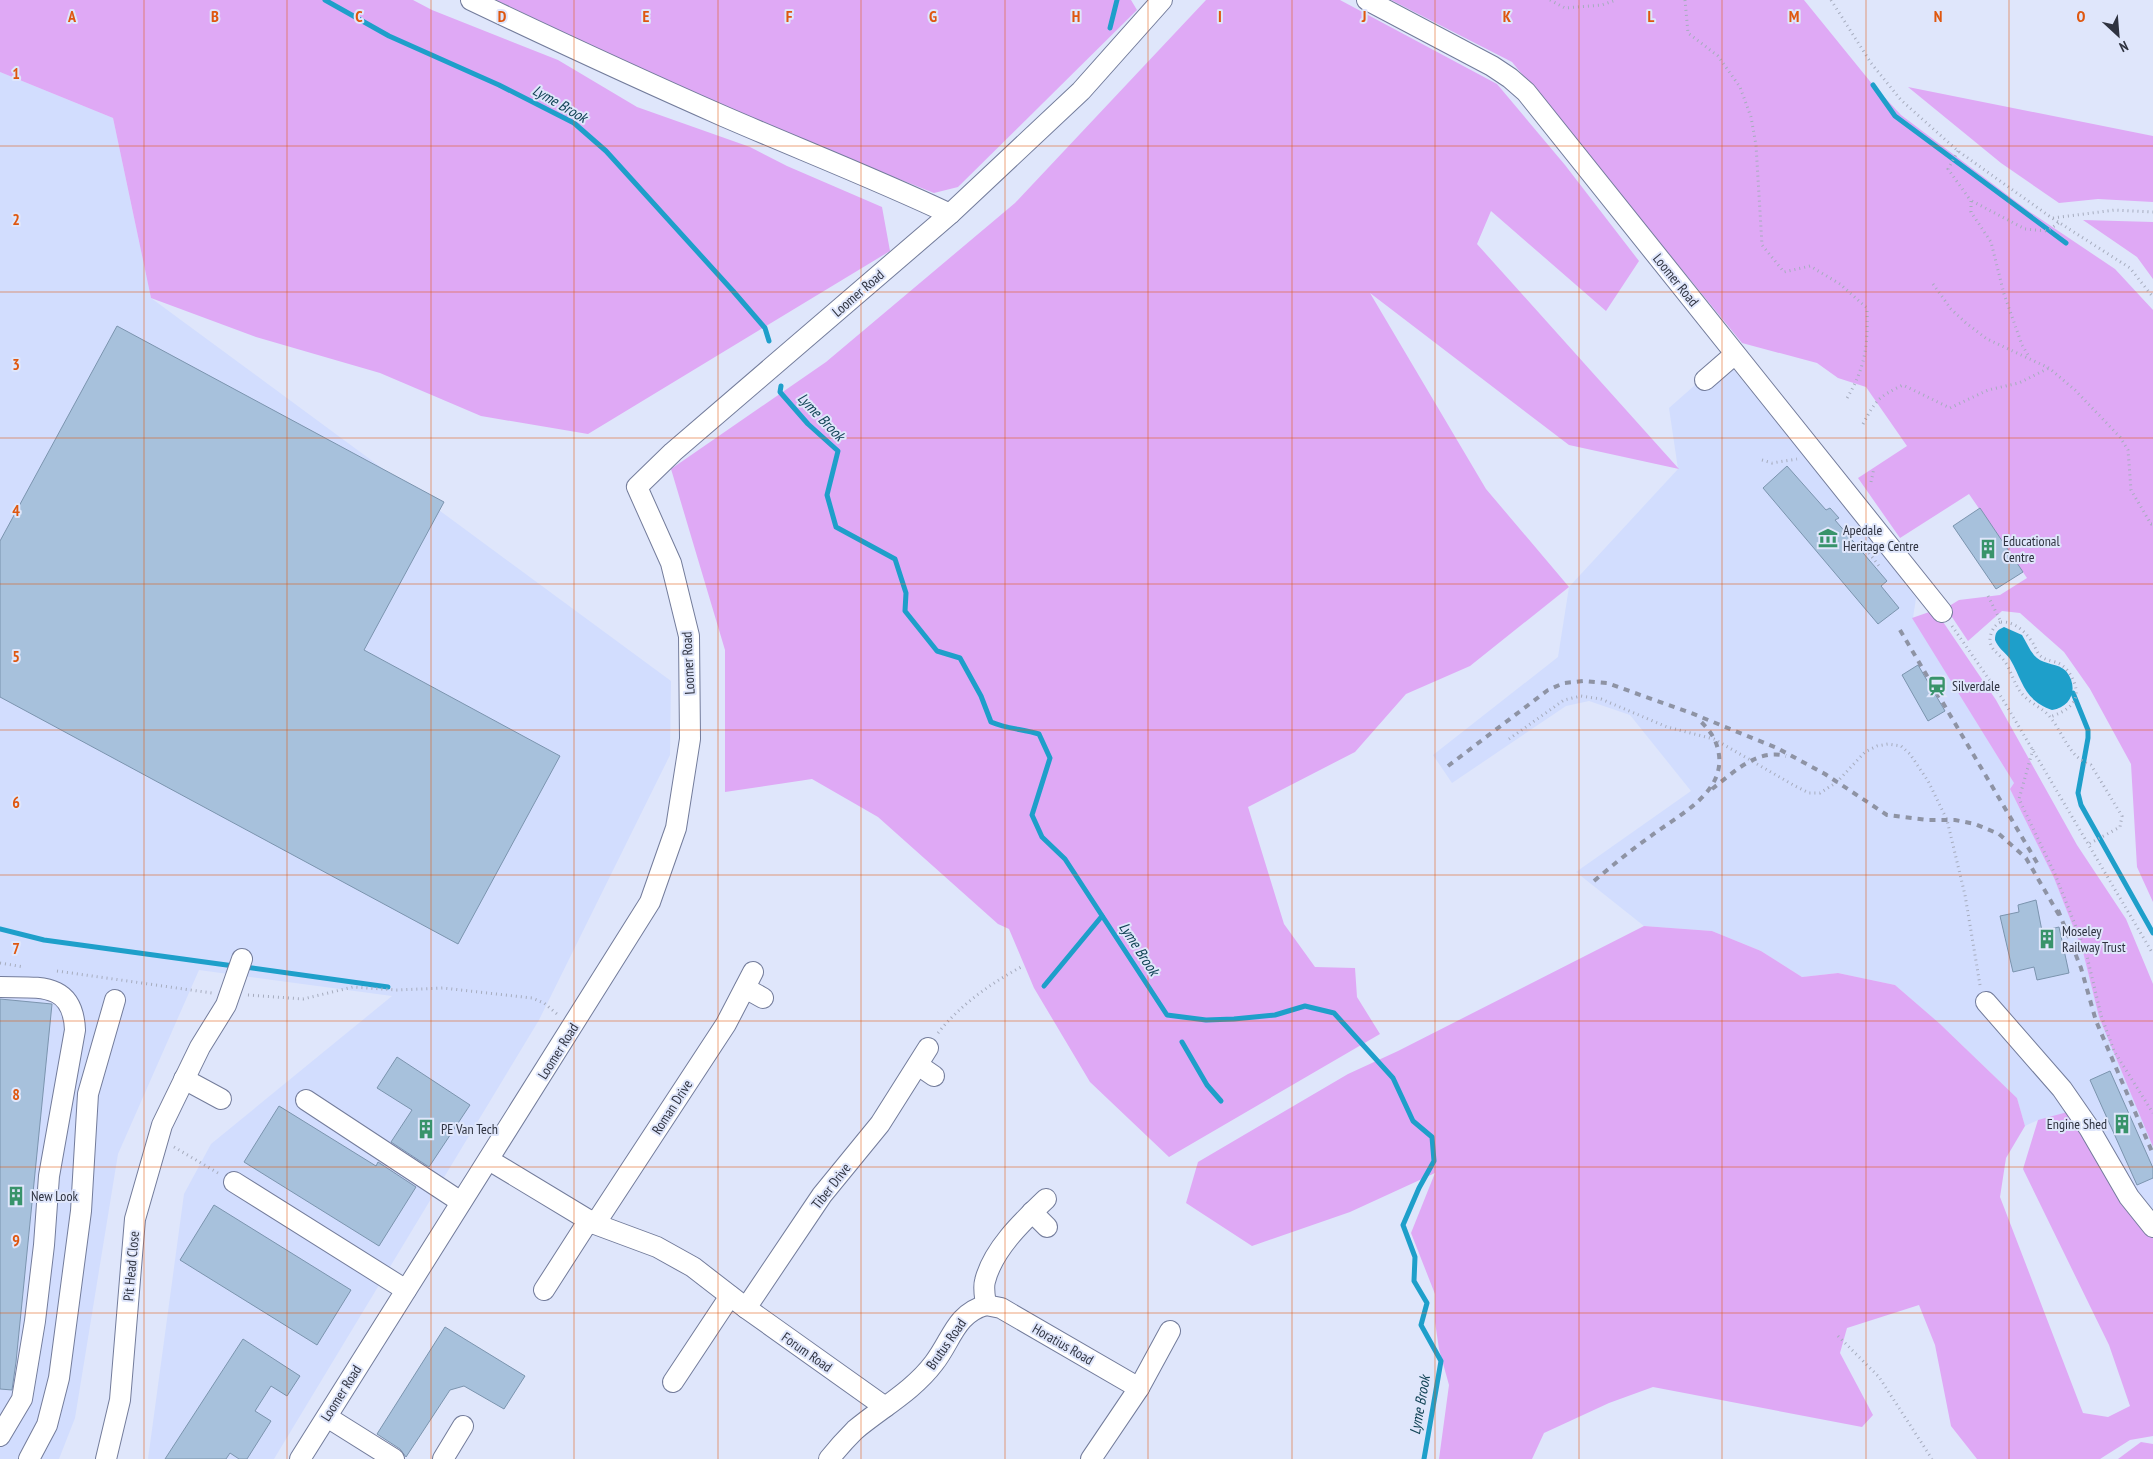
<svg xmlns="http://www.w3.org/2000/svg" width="2153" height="1459" viewBox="0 0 2153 1459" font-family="'PT Sans Narrow',sans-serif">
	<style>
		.built { fill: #d2ddfe }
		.green { fill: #dfa9f5 }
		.water { fill: #1e9fca }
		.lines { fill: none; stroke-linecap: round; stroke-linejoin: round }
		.stream { stroke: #1e9fca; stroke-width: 5 }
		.building { fill: #a7c1dc; stroke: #7b94ae }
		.minor-casing { stroke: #737c9b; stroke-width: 22 }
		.path { stroke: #a6acbe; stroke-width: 3; stroke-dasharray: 1 4; stroke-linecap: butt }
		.minor { stroke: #fff; stroke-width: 20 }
		.rail { stroke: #8e93a4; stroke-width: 4; stroke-dasharray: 6 6; stroke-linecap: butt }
		.grid { fill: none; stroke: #df570f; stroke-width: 1; stroke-opacity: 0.55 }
		.labels { text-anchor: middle; stroke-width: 4; stroke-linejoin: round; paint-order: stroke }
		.street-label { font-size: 14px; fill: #2f3340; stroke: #dfe6fb }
		.poi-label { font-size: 14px; fill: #2f3340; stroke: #dfe6fb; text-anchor: start }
		.water-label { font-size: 15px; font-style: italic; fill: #114355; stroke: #dfe6fb }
		.grid-label { font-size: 16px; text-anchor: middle; font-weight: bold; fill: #df570f; stroke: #dfe6fb; stroke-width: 4; stroke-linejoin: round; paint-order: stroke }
	</style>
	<rect width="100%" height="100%" fill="#dfe6fb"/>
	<!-- built -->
	<g class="built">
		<polygon points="0,72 113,118 151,298 671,681 670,755 539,1020 274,1459 148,1459 184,1194 211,1144 392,996 199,970 118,1154 75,1418 59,1459 0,1459"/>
		<polygon points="1728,363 1842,500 1916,598 1913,618 2014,783 2010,789 2054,878 2083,952 2099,1017 2153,1147 2153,1234 2038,1120 2025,1126 2017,1098 1939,1023 1895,985 1838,973 1802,977 1761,951 1712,931 1644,926 1576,872 1691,791 1630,715 1589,701 1566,706 1452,783 1433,755 1558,657 1569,587 1678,469 1669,408 1703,378"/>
	</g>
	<!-- green -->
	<g class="green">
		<polygon points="0,0 413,0 432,10 558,60 637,107 750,147 787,166 882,207 890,251 588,434 481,416 380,373 256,337 151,298 113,118 0,72"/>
		<polygon points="496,0 1131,0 1137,10 958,187 934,193 718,107"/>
		<polygon points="1206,0 1340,0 1497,84 1565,165 1639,261 1606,311 1491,211 1477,244 1679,469 1569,445 1370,293 1486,489 1569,587 1470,666 1406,694 1355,752 1248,807 1284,924 1315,967 1355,968 1357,997 1380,1034 1169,1157 1090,1082 1034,988 1009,929 998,924 878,817 812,779 725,792 725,650 671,469 826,362 1015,203"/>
		<polygon points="1391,0 1804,0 1873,85 1901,115 2030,212 2115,269 2153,310 2153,902 2137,867 2131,764 2090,689 2064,652 2020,613 2002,611 1968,641 1946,608 1959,600 2000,595 2027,578 1969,494 1900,538 1858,478 1907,446 1866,387 1838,378 1817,363 1742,343 1512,62"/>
		<polygon points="1908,87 2153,136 2153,202 2098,199 2059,203 2001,163"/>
		<polygon points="2083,220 2153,222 2153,279 2137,257"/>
		<polygon points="1935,610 1996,700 2077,845 2126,919 2153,984 2153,1147 2099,1017 2083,952 2054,878 2010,789 2014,783 1912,618"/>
		<polygon points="1644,926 1712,931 1761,951 1802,977 1838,973 1895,985 1939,1023 2017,1098 2025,1126 2006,1158 2000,1197 2083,1413 2108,1417 2130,1406 2109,1345 2023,1169 2038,1120 2071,1111 2153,1235 2153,1436 2130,1440 2100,1459 1977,1459 1951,1426 1935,1345 1919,1305 1847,1328 1840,1353 1873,1415 1862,1427 1653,1387 1609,1403 1544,1433 1532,1459 1439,1459 1449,1385 1439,1349 1435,1322 1435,1294 1411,1233 1435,1173 1350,1212 1252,1246 1186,1203 1198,1162 1348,1074 1398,1051"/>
		<polygon points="2141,1442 2153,1444 2153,1459 2118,1459"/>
	</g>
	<!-- water -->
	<path class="water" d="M2004 627 2022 635C2027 643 2030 652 2037 658 2045 665 2058 663 2066 671 2079 687 2072 707 2052 710 2023 699 2024 683 2010 659 2005 652 1998 648 1995 640 1995 633 1997 630 2004 627Z"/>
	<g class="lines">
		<!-- stream -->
		<g class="stream">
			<polyline points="325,0 389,36 499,85 574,123 606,151 733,291 765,328 769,341"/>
			<polyline points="1110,28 1117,0"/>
			<polyline points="1873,85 1895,116 2066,243"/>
			<path d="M781 386 780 392 808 424 838 451 827 495 836 527 895 559 906 593 905 611 937 651 960 658 981 696 991 722C1007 729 1023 729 1039 734L1050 758 1032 815 1042 837 1065 859 1167 1015 1206 1020 1234 1019 1275 1015 1305 1006 1334 1013 1393 1078 1413 1121 1432 1137 1434 1161 1419 1188 1403 1225 1415 1257 1414 1281 1427 1303 1421 1325 1441 1361 1424 1459"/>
			<polyline points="2073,693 2088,730 2088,738 2078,793 2081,805 2153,933"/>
			<polyline points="0,929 44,940 234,966"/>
			<polyline points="245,967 388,987"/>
			<polyline points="1044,986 1102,916"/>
			<polyline points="1182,1042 1207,1085 1221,1101"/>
		</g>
	</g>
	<!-- building -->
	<g class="building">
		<polygon points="117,326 444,502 364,650 560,756 458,944 0,697 0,541"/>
		<polygon points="1787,466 1826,510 1830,508 1839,518 1835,520 1887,581 1881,586 1899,608 1878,624 1763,488"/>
		<polygon points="1980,508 2023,572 1996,589 1953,526"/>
		<polygon points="1918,665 1945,711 1928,721 1902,675"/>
		<polygon points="2036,900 2042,931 2059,927 2069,973 2037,980 2034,967 2013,972 2000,916 2019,912 2018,905"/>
		<polygon points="0,999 52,1004 16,1362 12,1390 0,1389"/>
		<polygon points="397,1057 470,1105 429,1167 391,1142 412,1110 377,1088"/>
		<polygon points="2110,1071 2153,1168 2153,1178 2137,1185 2090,1080"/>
		<polygon points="279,1106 376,1166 378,1162 416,1187 379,1246 244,1162"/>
		<polygon points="214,1205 351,1290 317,1345 180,1260"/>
		<polygon points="445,1327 525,1376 504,1409 464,1386 450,1390 406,1457 400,1449 377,1434"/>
		<polygon points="243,1339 300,1376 287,1396 271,1386 255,1411 271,1421 247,1459 239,1459 230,1453 226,1459 165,1459"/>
	</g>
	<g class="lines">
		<defs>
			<g id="minor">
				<path d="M471 0C555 40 639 79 723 116 799 149 876 179 950 214"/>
				<polyline points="1367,0 1492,66 1510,78 1526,92 1942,612"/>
				<polyline points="1705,380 1735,354"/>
				<path d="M0 987C38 988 73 981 75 1030L49 1176 44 1245 35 1321 22 1399 0 1436"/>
				<polyline points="745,988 763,998"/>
				<polyline points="1986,1002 2062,1089 2089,1128 2129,1197 2153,1227"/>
				<polyline points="918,1065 934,1076"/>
				<polyline points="184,1079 221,1099"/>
				<polyline points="306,1100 461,1202"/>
				<polyline points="489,1160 595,1224 657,1247 693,1267 746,1308 885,1407"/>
				<polyline points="234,1182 406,1290"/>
				<polyline points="1032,1212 1047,1227"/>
				<polyline points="595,1224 726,1024 753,972"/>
				<polyline points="544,1290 589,1220"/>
				<polyline points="986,1305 1001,1308 1139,1388"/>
				<polyline points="746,1308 822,1195 880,1124 928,1048"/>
				<polyline points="673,1382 730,1296"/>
				<polyline points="327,1417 394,1459"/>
				<polyline points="29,1459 47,1425 59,1378 81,1211 88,1094 115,1000"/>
				<polyline points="106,1459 120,1400 135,1219 162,1125 200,1047 226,1005 242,959"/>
				<polyline points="300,1459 650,902 676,828 690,739 689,636 671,563 637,487 673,452 950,214 1081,91 1162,0"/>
				<polyline points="443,1459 463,1426"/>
				<path d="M829 1459C837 1449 846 1439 855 1430 881 1408 913 1391 934 1363 952 1340 955 1314 986 1305 985 1297 983 1288 985 1281 993 1249 1023 1221 1046 1199"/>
				<polyline points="1091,1459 1139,1388 1170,1331"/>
			</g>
		</defs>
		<!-- minor casing -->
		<use href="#minor" class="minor-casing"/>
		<!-- path -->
		<g class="path">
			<polyline points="1550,0 1565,8 1602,5 1616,0"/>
			<path d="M1685 0 1688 33 1718 56 1740 87 1751 117 1756 145 1762 245 1784 272 1810 266 1840 284 1867 308C1868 346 1866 366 1846 400"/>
			<polyline points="1831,0 1871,63 1901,100 1958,151 2052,218 2130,268 2153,297"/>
			<polyline points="1958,151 1948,169 1971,201 1971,212 1991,242 2004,294 2022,345 2030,358"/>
			<polyline points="1972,201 2025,229 2047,231 2060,222"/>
			<polyline points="2053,218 2115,210 2153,212"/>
			<polyline points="1933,284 1951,309 1966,323 1987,339 2049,368 2075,390 2120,437 2128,450 2131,490 2151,524 2153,524"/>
			<path d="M1863 424C1876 400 1878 397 1903 385L1950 408 1988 390 2019 383 2049 368"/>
			<polyline points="1762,460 1772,463 1797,459"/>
			<polyline points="1871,482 1874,468"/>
			<polyline points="1866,549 1879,566"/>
			<path d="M1988 596 2001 622C1996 624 1993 628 1991 634 1986 650 2001 653 2007 665 2013 676 2015 686 2023 695 2031 704 2043 708 2050 717 2064 734 2069 758 2091 765L2122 816 2120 827 2087 845"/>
			<path d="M2001 622C2015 621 2027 633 2034 645 2036 649 2038 655 2042 657 2047 661 2055 661 2060 664 2067 668 2071 675 2074 682 2082 702 2067 711 2050 717"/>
			<polyline points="1952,626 2002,698 2153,954"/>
			<polyline points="1509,739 1564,700 1581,696 1601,699 1667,727 1714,739 1795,786 1809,793 1820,793 1837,782 1865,752 1877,746 1888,744 1901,746 1910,754 1928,781 1947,820 1965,895 1980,985"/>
			<polyline points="2033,749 2019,799 2055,874 2086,952 2101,1015 2114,1051 2153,1113"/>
			<polyline points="0,963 24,967"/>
			<polyline points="57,971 212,993"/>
			<polyline points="248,995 303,999 353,987 397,990 443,988 532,998 544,1003 557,1014"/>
			<path d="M938 1033C960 1005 990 984 1021 967"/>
			<polyline points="174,1147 218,1173"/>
			<polyline points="1838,1336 1879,1377 1932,1459"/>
		</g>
		<!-- minor -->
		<use href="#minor" class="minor"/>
		<!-- rail -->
		<g class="rail">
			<polyline points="1900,630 2039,866"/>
			<polyline points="1448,766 1548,690 1564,683 1583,681 1607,683 1691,713 1777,748 1825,774 1887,815 1928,820 1955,820 1975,824 1999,834 2026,858 2059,915"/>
			<path d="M1712 789C1733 773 1757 748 1786 756"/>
			<path d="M1594 881C1613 865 1631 850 1651 836 1677 816 1724 794 1719 755 1717 740 1710 730 1699 720"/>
			<polyline points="2058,910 2081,968 2096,1021 2153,1154"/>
		</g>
	</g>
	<!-- grid -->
	<path class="grid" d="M144 0V1459M287 0V1459M431 0V1459M574 0V1459M718 0V1459M861 0V1459M1005 0V1459M1148 0V1459M1292 0V1459M1435 0V1459M1579 0V1459M1722 0V1459M1866 0V1459M2009 0V1459M0 146H2153M0 292H2153M0 438H2153M0 584H2153M0 730H2153M0 875H2153M0 1021H2153M0 1167H2153M0 1313H2153"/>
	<!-- icons -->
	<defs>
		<symbol id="museum-bare" viewBox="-9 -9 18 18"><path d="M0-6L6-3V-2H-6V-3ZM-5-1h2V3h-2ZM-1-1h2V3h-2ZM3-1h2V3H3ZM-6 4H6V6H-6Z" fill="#38936a" stroke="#dfe6fb" stroke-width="2.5" paint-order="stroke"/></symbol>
		<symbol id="building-bare" viewBox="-9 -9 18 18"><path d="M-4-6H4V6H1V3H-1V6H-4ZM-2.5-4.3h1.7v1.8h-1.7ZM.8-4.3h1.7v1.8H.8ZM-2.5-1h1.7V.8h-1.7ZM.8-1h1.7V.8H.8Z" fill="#38936a" stroke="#dfe6fb" stroke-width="2.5" paint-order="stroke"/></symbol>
		<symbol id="station-bare" viewBox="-9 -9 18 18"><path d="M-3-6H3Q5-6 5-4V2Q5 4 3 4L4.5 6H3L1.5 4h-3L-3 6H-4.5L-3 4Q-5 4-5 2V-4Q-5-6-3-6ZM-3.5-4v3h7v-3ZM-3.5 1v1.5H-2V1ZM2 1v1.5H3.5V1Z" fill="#38936a" stroke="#dfe6fb" stroke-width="2.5" paint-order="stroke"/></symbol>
	</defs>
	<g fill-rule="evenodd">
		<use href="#museum-bare" x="1814" y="524" width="28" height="28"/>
		<use href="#building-bare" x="1974" y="535" width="28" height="28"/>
		<use href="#station-bare" x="1923" y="672" width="28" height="28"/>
		<use href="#building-bare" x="2033" y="925" width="28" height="28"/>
		<use href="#building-bare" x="2108" y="1110" width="28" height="28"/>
		<use href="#building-bare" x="412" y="1115" width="28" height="28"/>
		<use href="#building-bare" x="2" y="1182" width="28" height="28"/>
	</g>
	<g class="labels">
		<!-- street labels -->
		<g class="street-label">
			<text transform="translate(1676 280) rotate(51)" y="5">Loomer Road</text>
			<text transform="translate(858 293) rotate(-41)" y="5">Loomer Road</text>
			<text transform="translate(688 663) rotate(-93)" y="5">Loomer Road</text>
			<text transform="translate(558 1051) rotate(-58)" y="5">Loomer Road</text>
			<text transform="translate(672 1107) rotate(-57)" y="5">Roman Drive</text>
			<text transform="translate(831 1186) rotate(-52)" y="5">Tiber Drive</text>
			<text transform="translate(131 1266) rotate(-85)" y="5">Pit Head Close</text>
			<text transform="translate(946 1344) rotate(-55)" y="5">Brutus Road</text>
			<text transform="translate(1063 1344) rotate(30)" y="5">Horatius Road</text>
			<text transform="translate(807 1352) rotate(35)" y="5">Forum Road</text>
			<text transform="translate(341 1393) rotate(-58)" y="5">Loomer Road</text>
		</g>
		<!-- poi labels -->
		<g class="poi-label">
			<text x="1843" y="535">Apedale<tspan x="1843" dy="16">Heritage Centre</tspan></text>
			<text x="2003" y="546">Educational<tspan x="2003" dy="16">Centre</tspan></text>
			<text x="1952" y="691">Silverdale</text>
			<text x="2062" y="936">Moseley<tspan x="2062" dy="16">Railway Trust</tspan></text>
			<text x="2107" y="1129" text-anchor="end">Engine Shed</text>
			<text x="441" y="1134">PE Van Tech</text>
			<text x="31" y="1201">New Look</text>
		</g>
		<!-- water labels -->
		<g class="water-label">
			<text transform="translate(560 104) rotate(30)" y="5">Lyme Brook</text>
			<text transform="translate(821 417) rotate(46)" y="5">Lyme Brook</text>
			<text transform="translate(1139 949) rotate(57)" y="5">Lyme Brook</text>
			<text transform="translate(1420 1405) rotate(-80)" y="5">Lyme Brook</text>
		</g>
	</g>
	<g class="grid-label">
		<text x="72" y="22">A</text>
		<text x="215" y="22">B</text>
		<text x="359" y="22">C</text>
		<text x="502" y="22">D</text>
		<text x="646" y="22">E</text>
		<text x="789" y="22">F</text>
		<text x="933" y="22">G</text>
		<text x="1076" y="22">H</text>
		<text x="1220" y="22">I</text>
		<text x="1364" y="22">J</text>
		<text x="1507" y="22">K</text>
		<text x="1651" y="22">L</text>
		<text x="1794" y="22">M</text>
		<text x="1938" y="22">N</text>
		<text x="2081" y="22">O</text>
		<text x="16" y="79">1</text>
		<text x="16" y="225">2</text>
		<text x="16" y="370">3</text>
		<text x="16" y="516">4</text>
		<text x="16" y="662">5</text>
		<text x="16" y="808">6</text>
		<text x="16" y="954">7</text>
		<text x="16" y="1100">8</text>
		<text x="16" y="1246">9</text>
	</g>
	<!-- north arrow -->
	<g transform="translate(2118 35) rotate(154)" stroke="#dfe6fb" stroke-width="4" paint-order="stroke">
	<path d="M0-4L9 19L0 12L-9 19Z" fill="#2f3340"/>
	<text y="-8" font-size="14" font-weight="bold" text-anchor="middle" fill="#2f3340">N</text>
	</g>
</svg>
